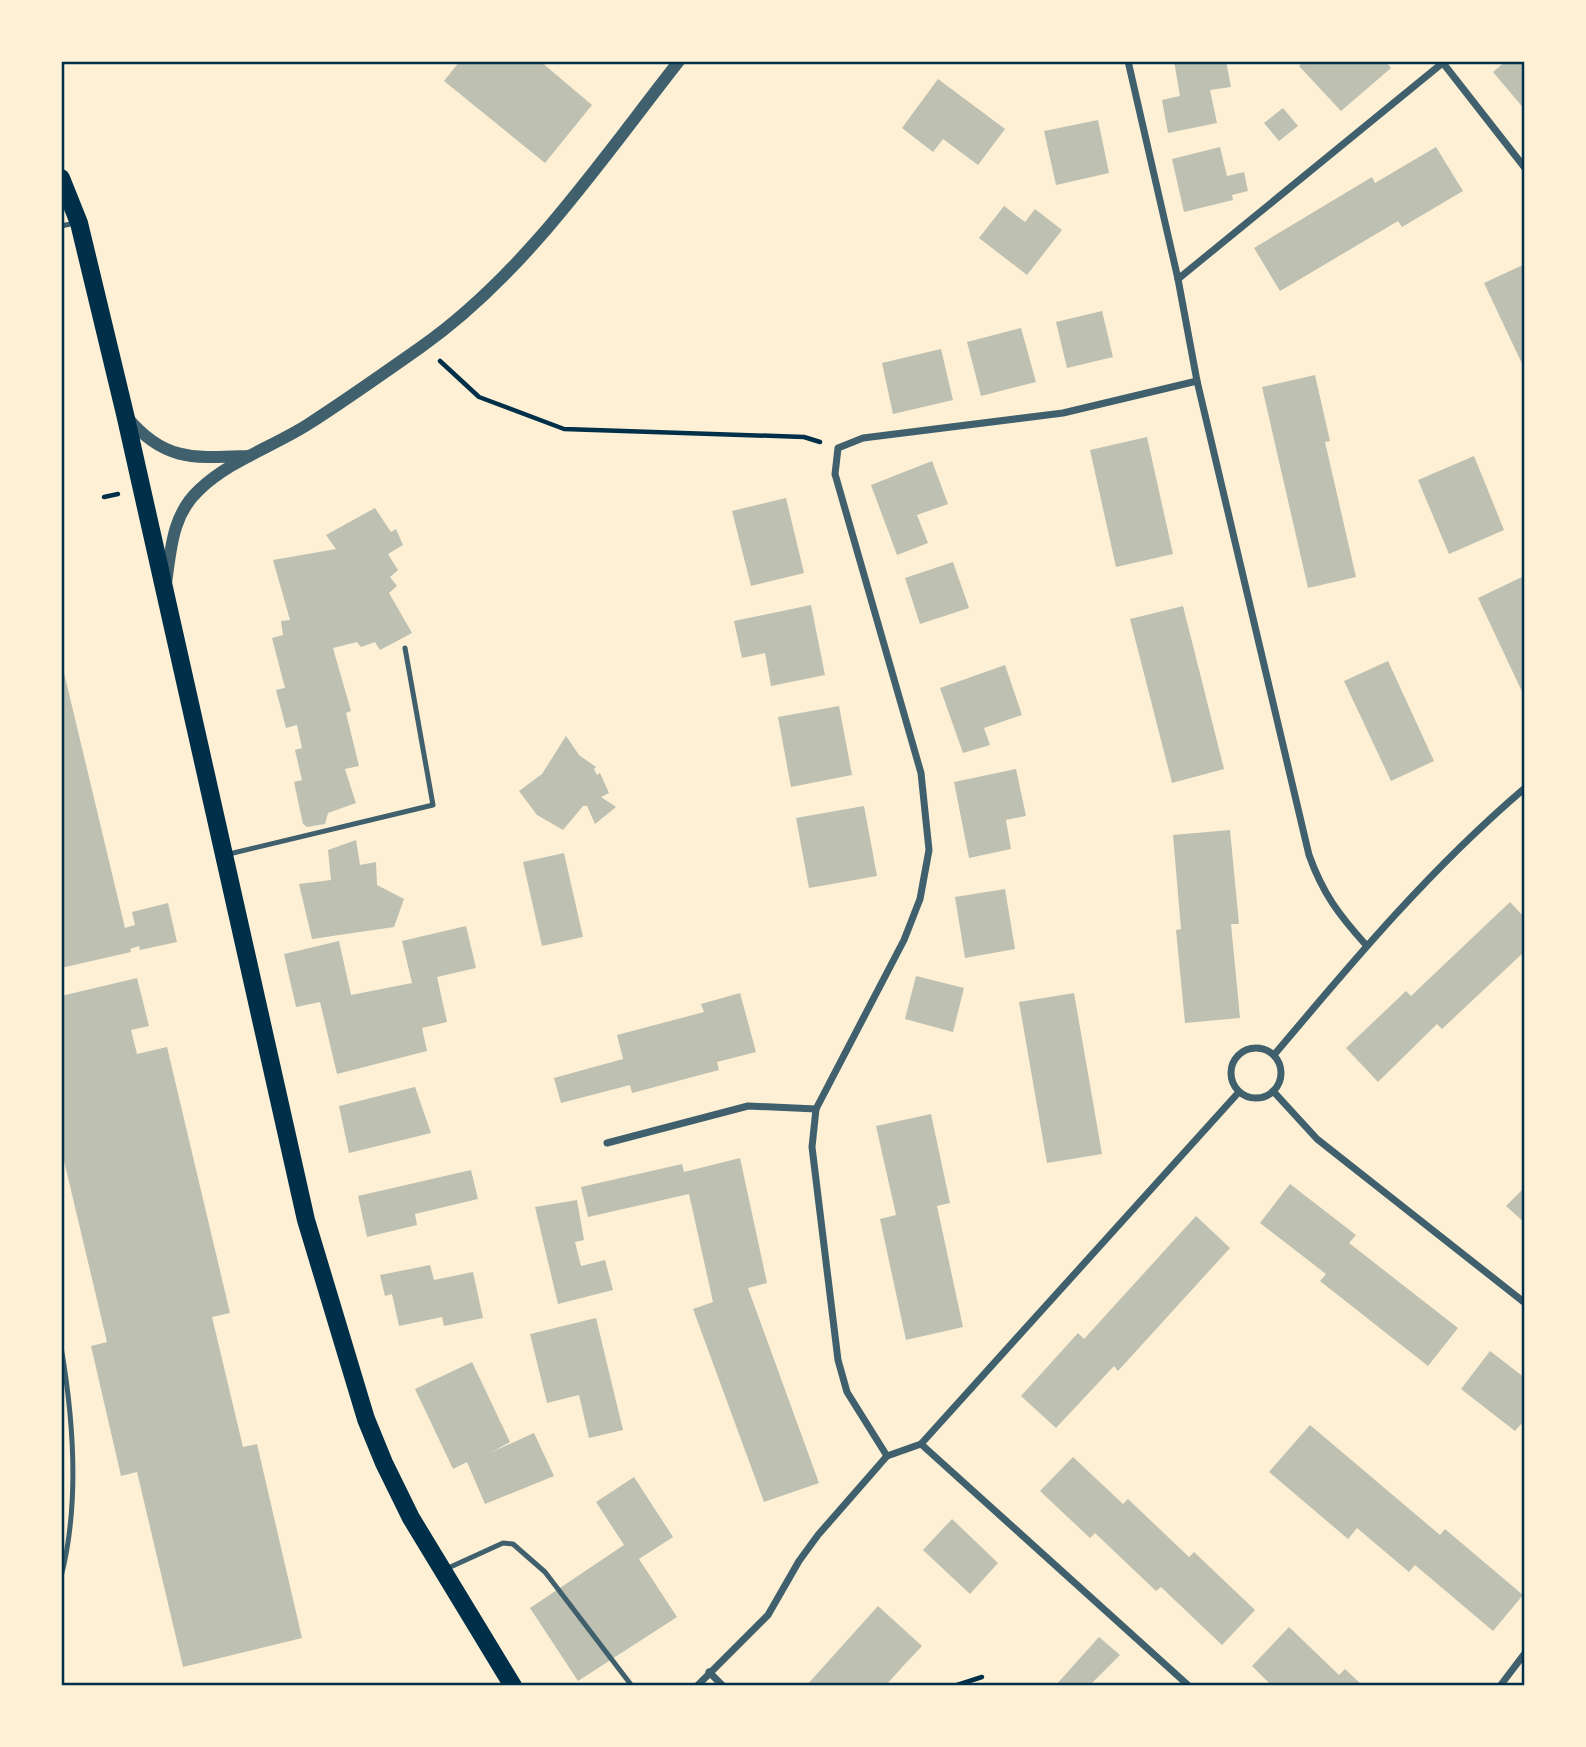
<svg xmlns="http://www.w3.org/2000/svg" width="1586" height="1747" viewBox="0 0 1586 1747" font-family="'Noto Sans',sans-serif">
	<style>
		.building { fill: #bec0b2 }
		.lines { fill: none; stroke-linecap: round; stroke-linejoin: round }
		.path { stroke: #003049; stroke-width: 4.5 }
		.service { stroke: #3f606c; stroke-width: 5 }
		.minor { stroke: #3f606c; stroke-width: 7 }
		.tertiary { stroke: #3f606c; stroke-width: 12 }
		.primary { stroke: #003049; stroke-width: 18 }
		.neatline { fill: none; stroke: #003049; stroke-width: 2.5 }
	</style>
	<rect width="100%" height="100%" fill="#fdf0d5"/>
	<!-- building -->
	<g class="building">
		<polygon points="460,61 540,61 592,105 545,163 444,81"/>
		<polygon points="1174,61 1226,61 1231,87 1210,90 1217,123 1168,133 1162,100 1180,96"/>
		<polygon points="1304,61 1385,61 1391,68 1341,111 1299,66"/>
		<polygon points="1506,61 1525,61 1525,110 1493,72"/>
		<polygon points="938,79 1005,129 978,165 943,139 933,152 902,128"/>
		<polygon points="1283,108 1298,126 1279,141 1264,123"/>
		<polygon points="1098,120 1109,173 1056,185 1044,131"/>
		<polygon points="1220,147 1227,176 1244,172 1248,191 1232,195 1233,200 1184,212 1172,159"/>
		<polygon points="1436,147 1463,191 1402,227 1398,221 1280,291 1254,248 1372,177 1375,183"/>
		<polygon points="1004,206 1025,222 1035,209 1062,230 1027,275 979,238"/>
		<polygon points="1525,264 1525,370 1484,283"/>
		<polygon points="1102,311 1113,357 1067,368 1056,322"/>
		<polygon points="1021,328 1036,382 981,396 967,342"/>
		<polygon points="941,349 953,400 893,414 882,363"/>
		<polygon points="1315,375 1330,441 1325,442 1356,577 1308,588 1262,387"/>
		<polygon points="1147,437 1173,554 1116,567 1090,450"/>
		<polygon points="1474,456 1504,530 1449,554 1418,480"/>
		<polygon points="932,461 948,504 917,515 928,543 897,555 871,485"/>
		<polygon points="786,498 804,573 751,586 732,511"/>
		<polygon points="375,508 391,532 396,529 403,545 388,554 398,570 390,577 397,586 389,593 412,633 380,650 375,642 361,647 357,642 333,648 351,711 346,713 359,766 345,769 356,803 328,813 325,824 307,827 303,824 294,782 302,780 295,750 302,748 297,725 286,728 276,690 285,688 272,638 283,635 281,621 290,620 273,560 336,549 326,535"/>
		<polygon points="953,562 969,608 920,624 905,578"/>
		<polygon points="1522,577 1525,583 1525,698 1478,598"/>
		<polygon points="811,605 825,675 771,686 765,653 742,658 734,621"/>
		<polygon points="1183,606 1224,769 1172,783 1130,619"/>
		<polygon points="61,660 125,928 135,925 132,912 168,903 177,942 140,950 139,946 130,949 131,952 61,968"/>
		<polygon points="1388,661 1434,761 1391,781 1344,681"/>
		<polygon points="1005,665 1022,715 984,728 990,745 963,753 940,688"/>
		<polygon points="839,706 852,775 791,787 778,717"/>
		<polygon points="566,736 579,755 596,767 594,769 597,775 600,773 609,793 601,797 616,807 595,824 587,806 583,806 563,830 537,815 519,791 542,774"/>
		<polygon points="1016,769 1026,816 1006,820 1011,849 969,858 954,782"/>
		<polygon points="864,806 877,876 809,888 796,818"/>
		<polygon points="1230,830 1239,924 1231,924 1240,1018 1185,1023 1176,930 1181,929 1173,835"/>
		<polygon points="356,840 360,865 376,862 377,885 404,899 394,927 312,939 299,884 331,880 328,850"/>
		<polygon points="564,853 583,937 542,946 523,862"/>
		<polygon points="1005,889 1015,949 965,958 955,897"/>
		<polygon points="1510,902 1525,918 1525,951 1442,1029 1437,1024 1378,1082 1346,1048 1406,991 1411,996"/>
		<polygon points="466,926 476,968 437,977 447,1022 422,1028 427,1051 337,1074 320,1002 296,1007 284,954 339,941 351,995 412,983 402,941"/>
		<polygon points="916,976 964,988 953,1032 905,1019"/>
		<polygon points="137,978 149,1026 131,1030 137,1054 167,1047 230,1313 212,1317 243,1447 257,1444 302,1638 183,1667 137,1472 121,1476 91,1346 107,1342 61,1148 61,996"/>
		<polygon points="740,993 756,1052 717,1062 719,1070 632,1093 630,1085 561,1103 554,1078 623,1059 617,1035 704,1012 701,1004"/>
		<polygon points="1074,993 1102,1154 1047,1163 1019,1002"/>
		<polygon points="415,1087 431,1133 349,1153 339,1106"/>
		<polygon points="931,1114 950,1203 937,1206 963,1327 906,1340 880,1219 896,1215 876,1126"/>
		<polygon points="740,1158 767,1283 748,1288 819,1483 764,1502 693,1309 713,1302 689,1194 588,1217 581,1187 682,1164 684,1172"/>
		<polygon points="471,1170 478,1199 415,1214 417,1225 367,1237 358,1196"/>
		<polygon points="1290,1184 1356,1235 1349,1243 1458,1328 1428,1366 1320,1281 1326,1274 1260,1223"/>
		<polygon points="1525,1187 1525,1223 1506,1206"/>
		<polygon points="577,1200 584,1240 575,1242 581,1266 605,1260 613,1290 558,1304 535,1207"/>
		<polygon points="1196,1216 1230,1248 1118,1371 1114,1366 1056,1428 1021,1396 1078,1333 1084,1339"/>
		<polygon points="430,1265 434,1280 473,1272 483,1318 444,1326 442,1317 399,1326 392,1294 385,1296 380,1275"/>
		<polygon points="596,1318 623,1430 589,1438 579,1395 547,1403 530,1334"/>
		<polygon points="1490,1351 1525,1378 1525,1427 1521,1424 1515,1431 1461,1389"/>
		<polygon points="472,1362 510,1442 492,1452 534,1433 554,1476 485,1504 467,1462 453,1469 415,1389"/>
		<polygon points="1310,1425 1440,1535 1445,1529 1523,1595 1493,1631 1415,1565 1409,1572 1357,1528 1348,1539 1269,1472"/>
		<polygon points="1073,1457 1123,1504 1128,1499 1189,1557 1194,1552 1255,1610 1222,1645 1161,1587 1156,1591 1095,1533 1090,1538 1040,1491"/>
		<polygon points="634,1477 673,1537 639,1559 677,1617 578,1681 530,1608 624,1545 596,1502"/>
		<polygon points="952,1519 998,1563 970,1594 923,1550"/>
		<polygon points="878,1606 922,1646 905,1664 885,1686 806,1686"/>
		<polygon points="1289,1627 1339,1675 1345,1669 1363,1686 1272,1686 1252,1666"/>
		<polygon points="1099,1637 1120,1655 1089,1686 1055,1686"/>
	</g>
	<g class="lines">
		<!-- path -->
		<g class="path">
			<polyline points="440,361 479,397 564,429 804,437 820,442"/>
			<polyline points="104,497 118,494"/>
			<polyline points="954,1686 982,1677"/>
		</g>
		<!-- service -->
		<g class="service">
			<polyline points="61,226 75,223"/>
			<polyline points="229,854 433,805 405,648"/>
			<path d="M61 1347C74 1422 80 1503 61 1577"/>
			<polyline points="446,1569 503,1543 513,1544 545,1572 632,1686"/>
			<polyline points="61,1679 62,1686"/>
		</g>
		<!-- minor -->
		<g class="minor">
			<path d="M1128 61 1178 279 1197 381 1309 855C1323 894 1339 915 1366 945"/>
			<polyline points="1443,63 1525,168"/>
			<polyline points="1178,279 1445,61"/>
			<circle cx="1256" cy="1073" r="25"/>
			<path d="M1274 1055C1353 961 1431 868 1525 788"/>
			<polyline points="1273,1091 1317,1139 1525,1303"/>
			<polyline points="607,1143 748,1106 816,1109"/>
			<polyline points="921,1444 1189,1686"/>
			<polyline points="887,1456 847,1392 838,1360 812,1147 816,1109 904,940 920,899 929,850 921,773 835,474 838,448 863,438 1063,413 1197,381"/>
			<polyline points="709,1672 723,1686"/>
			<polyline points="697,1686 768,1615 799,1561 818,1535 887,1456 921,1444 1238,1093"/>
			<polyline points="1500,1686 1525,1653"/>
		</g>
		<!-- tertiary -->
		<g class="tertiary">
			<path d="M127 417C164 462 195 458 249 456"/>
			<path d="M166 583C171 549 172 515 199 490 229 461 272 447 307 425 346 400 384 373 421 347 525 274 601 160 679 61"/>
		</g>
		<!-- primary -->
		<polyline class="primary" points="61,178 79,223 125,414 306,1220 366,1419 384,1463 411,1518 513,1686"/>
	</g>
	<!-- border -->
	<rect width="1586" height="1747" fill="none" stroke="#fdf0d5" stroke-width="126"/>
	<rect x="63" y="63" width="1460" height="1621" class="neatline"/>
</svg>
